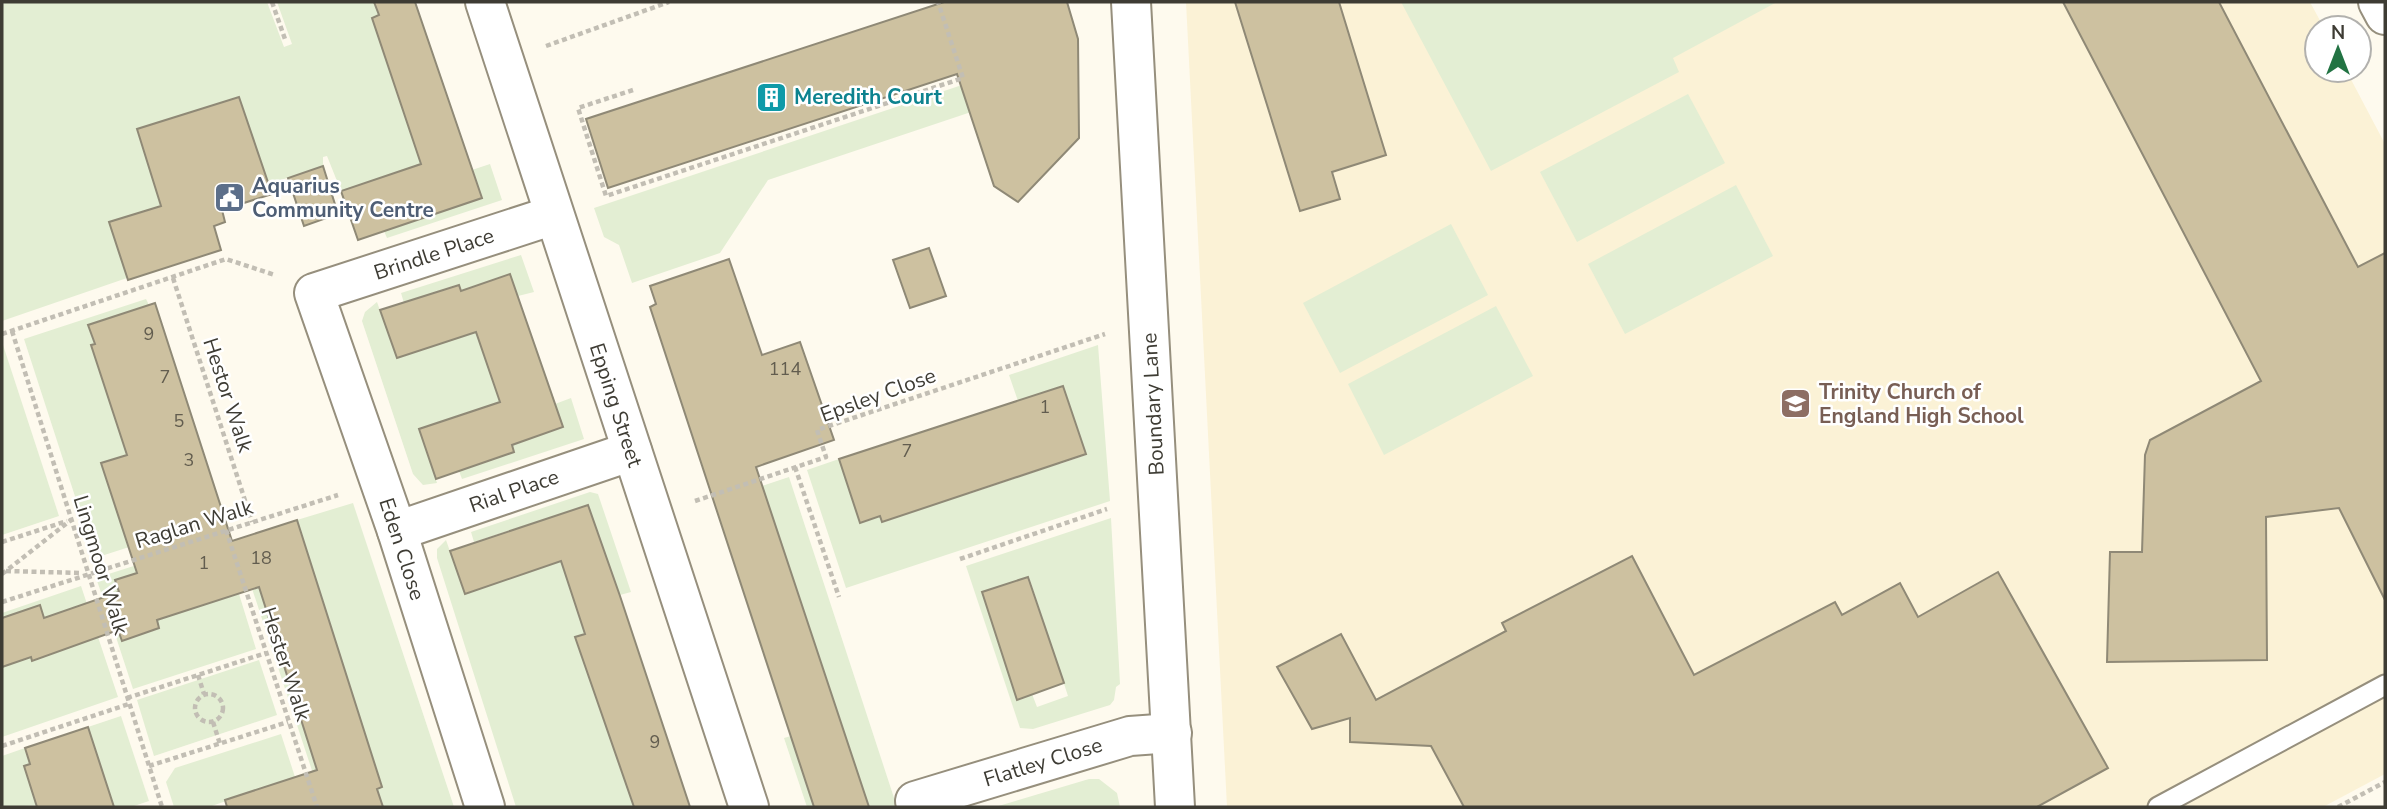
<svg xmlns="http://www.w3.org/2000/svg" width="2387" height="809" viewBox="0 0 2387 809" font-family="'Nunito Sans',sans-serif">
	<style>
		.built { fill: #fbf2d6 }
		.green { fill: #e3eed3; fill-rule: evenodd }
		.building { fill: #cdc1a0; stroke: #8f8976; stroke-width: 2 }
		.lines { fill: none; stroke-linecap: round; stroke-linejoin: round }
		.lane-casing { stroke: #968f7d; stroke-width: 23 }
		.street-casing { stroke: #968f7d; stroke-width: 42 }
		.secondary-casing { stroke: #968f7d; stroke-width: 42 }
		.path { stroke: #c2beb4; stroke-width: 4.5; stroke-dasharray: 5 3.5; stroke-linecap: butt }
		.lane { stroke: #fff; stroke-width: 19 }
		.street { stroke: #fff; stroke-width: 38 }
		.secondary { stroke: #fff; stroke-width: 38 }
		.labels { text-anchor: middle; stroke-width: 5; stroke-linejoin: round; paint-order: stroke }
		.number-label { font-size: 18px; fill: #625d4f }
		.culture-label { font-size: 21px; font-weight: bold; fill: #0d838f; stroke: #fff; text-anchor: start }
		.service-label { font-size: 21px; font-weight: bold; fill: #4e5e75; stroke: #fff; text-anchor: start }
		.street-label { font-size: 21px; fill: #3e3c34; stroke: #fff }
		.education-label { font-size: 21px; font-weight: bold; fill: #785e54; stroke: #fff; text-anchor: start }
	</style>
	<rect width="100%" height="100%" fill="#fefaee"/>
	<!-- built -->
	<polygon class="built" points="1186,2 2310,2 2324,28 2317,28 2317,70 2346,70 2385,144 2385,774 2323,807 1227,807"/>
	<!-- green -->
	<g class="green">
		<polygon points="8,2 267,2 284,47 292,44 277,2 374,2 379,15 372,18 422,164 341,191 327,156 323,157 323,166 269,184 239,97 137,129 161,206 109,222 127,278 2,321 2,4"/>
		<polygon points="1401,2 1777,2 1673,58 1679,72 1491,171"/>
		<polygon points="986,77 995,104 768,180 720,253 632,283 619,245 604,237 594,208"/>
		<polygon points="1688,94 1725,163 1577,242 1540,172"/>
		<polygon points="490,164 502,200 387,238 384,231 482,198 472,170"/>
		<polygon points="1736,185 1773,256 1625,334 1588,264"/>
		<polygon points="1451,224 1488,295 1340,373 1303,303"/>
		<polygon points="521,255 534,292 518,296 510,275 461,291 459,285 404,303 401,293"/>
		<polygon points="146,299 149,305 89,325 127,455 101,464 115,507 145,497 151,540 95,558 24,339"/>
		<polygon points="377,302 397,358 477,332 501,402 419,429 437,483 423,485 413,474 362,321 365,312"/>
		<polygon points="1496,306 1533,376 1384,455 1348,384"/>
		<polygon points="3,345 59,516 2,535 2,346"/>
		<polygon points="1098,345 1110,501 846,588 807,470 839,459 860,522 880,516 882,522 967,487 969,494 1040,470 1058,458 1060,464 1086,455 1064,387 1018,401 1009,375"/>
		<polygon points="571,398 584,439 462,479 459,471 514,452 512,445 563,427 555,404"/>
		<polygon points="789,477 897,807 862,807 848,745 762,486"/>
		<polygon points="590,492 598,494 631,592 620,595 588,505 474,542 471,532"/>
		<polygon points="353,503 454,807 383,807 377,789 382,786 297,520"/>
		<path d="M1111 518 1120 684 1116 687 1114 700 1110 705 1033 729 1020 728 966 566ZM1029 577 1068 696 1037 707 1032 694 1017 699 982 593Z"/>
		<polygon points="243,538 259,587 276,581 330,807 324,807 236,540"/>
		<polygon points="446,540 465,594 565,560 589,632 575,637 634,807 516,807 437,558 437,549"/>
		<polygon points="162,557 164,564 115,580 119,592 103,598 96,578"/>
		<polygon points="81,586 118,697 2,737 2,667 31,657 33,661 56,652 40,605 2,618 2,613"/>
		<polygon points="239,594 256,649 133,689 114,631 118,630 123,641 159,628 157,620"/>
		<polygon points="259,660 277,715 154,756 137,700"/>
		<polygon points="121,716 149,801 131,807 114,807 88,727"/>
		<polygon points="281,734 295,777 209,807 174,807 166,782 175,768"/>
		<polygon points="791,736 804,778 820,773 810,794 814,807 807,807 784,738"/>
		<polygon points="25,748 30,764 24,767 32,792 45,805 2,807 2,756"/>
		<polygon points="1089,779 1099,779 1117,793 1120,807 995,807"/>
	</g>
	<!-- building -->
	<g class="building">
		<polygon points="374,2 415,2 482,198 358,240 341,191 421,164 372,18 379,15"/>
		<polygon points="944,2 1067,2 1078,39 1079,138 1018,202 994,186 957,74 608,188 586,119"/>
		<polygon points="1235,2 1339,2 1386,155 1332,172 1340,199 1300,211"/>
		<polygon points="2063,2 2219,2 2358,267 2385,253 2385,600 2339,508 2266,517 2267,660 2107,662 2110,552 2142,552 2145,455 2150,440 2261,381"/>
		<polygon points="239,97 272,194 222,210 225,222 214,226 221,250 128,280 109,222 161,206 137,129"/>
		<polygon points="323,166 338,214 304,226 288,178"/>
		<polygon points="929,248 946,296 910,308 893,260"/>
		<polygon points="729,259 762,355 800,342 834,440 756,467 869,807 814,807 650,307 656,304 650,286"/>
		<polygon points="510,274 563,427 512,445 514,452 436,479 419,429 500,402 476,332 397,358 380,310 459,285 461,291"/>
		<polygon points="155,303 232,541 297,520 382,787 377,789 383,807 227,807 225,800 317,770 259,587 157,620 159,628 122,641 118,630 32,661 31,657 2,667 2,618 40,605 44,618 119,592 115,580 137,573 101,463 127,455 91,345 95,344 88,325"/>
		<polygon points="1063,386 1086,454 882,522 880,516 860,523 839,459"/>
		<polygon points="588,505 620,596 690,807 634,807 575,637 585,634 561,561 465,594 450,551"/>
		<polygon points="1632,556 1694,675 1835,602 1842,615 1900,583 1918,617 1998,572 2108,768 2037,807 1464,807 1431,746 1350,742 1350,718 1312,729 1277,667 1341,634 1376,700 1506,631 1502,623"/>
		<polygon points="1028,577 1064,683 1017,700 982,592"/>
		<polygon points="88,727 114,807 37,807 24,766 30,764 25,748"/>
	</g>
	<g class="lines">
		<defs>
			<polyline id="lane" points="2158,807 2385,685"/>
			<g id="street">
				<polyline points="485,2 749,807"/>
				<polyline points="397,531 632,451"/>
				<polyline points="915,801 1130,736 1172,733"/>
				<polyline points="485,807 397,531 314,293 554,215"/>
			</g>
			<g id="secondary">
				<polyline points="1131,2 1175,807"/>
				<polyline points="2378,2 2385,15"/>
			</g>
		</defs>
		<!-- lane casing -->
		<use href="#lane" class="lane-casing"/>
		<!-- street casing -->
		<use href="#street" class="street-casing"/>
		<!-- secondary casing -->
		<use href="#secondary" class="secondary-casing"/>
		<!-- path -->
		<g class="path">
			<polyline points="272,2 286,42"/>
			<polyline points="546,46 669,2"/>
			<polyline points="633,90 578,108 606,196 963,78 938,2"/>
			<polyline points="173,278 252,522"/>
			<polyline points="12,331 162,807"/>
			<polyline points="2,334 226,259 275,275"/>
			<polyline points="795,467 839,597"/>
			<polyline points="695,501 826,457 817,430 1105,334"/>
			<polyline points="226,530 317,807"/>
			<polyline points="2,542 67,521"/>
			<polyline points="960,559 1107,509"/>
			<polyline points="6,571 81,573"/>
			<polyline points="2,574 71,520"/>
			<polyline points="2,602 338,495"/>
			<polyline points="198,675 204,694"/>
			<circle cx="209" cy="708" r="14"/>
			<polyline points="127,698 266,653"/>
			<polyline points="213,722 220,744"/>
			<polyline points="2,746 129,704"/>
			<polyline points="149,766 288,722"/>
			<polyline points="2338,807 2385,782"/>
		</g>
		<!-- lane -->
		<use href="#lane" class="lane"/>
		<!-- street -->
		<use href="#street" class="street"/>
		<!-- secondary -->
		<use href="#secondary" class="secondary"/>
	</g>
	<!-- icons -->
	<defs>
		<symbol id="building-square" viewBox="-11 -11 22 22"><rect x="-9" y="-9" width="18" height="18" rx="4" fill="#0f9aa8" stroke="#fff"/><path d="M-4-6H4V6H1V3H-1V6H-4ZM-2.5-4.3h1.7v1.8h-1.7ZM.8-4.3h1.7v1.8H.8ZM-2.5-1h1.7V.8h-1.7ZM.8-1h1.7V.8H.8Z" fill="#fff"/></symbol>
		<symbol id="civic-square" viewBox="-11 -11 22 22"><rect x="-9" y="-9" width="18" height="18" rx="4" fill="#5c6f8a" stroke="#fff"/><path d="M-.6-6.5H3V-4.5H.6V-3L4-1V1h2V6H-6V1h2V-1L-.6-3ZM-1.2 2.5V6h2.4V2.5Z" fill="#fff"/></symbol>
		<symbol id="school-square" viewBox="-11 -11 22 22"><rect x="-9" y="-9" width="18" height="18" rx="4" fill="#8d6e63" stroke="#fff"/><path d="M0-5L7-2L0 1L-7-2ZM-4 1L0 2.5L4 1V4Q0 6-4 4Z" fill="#fff"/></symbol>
	</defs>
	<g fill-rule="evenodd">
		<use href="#building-square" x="754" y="80" width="35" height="35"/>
		<use href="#civic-square" x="212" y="180" width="35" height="35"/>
		<use href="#school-square" x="1778" y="386" width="35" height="35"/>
	</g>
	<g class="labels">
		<!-- number labels -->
		<g class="number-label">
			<text x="149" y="340">9</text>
			<text x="785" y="375">114</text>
			<text x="165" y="383">7</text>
			<text x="1045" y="413">1</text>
			<text x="179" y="427">5</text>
			<text x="907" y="457">7</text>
			<text x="189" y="466">3</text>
			<text x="261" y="564">18</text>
			<text x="204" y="569">1</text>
			<text x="655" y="748">9</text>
		</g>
		<!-- culture labels -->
		<g class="culture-label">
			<text x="794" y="104">Meredith Court</text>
		</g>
		<!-- service labels -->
		<g class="service-label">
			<text x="252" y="193">Aquarius<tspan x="252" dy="24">Community Centre</tspan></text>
		</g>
		<!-- street labels -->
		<g class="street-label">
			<text transform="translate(434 254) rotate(-18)" y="7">Brindle Place</text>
			<text transform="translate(228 395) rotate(72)" y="7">Hestor Walk</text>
			<text transform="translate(878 395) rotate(-20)" y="7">Epsley Close</text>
			<text transform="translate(1153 404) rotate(-93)" y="7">Boundary Lane</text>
			<text transform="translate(616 405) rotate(72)" y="7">Epping Street</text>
			<text transform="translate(514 491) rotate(-19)" y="7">Rial Place</text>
			<text transform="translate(194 524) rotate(-17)" y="7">Raglan Walk</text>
			<text transform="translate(402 549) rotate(72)" y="7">Eden Close</text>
			<text transform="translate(101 565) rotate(73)" y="7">Lingmoor Walk</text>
			<text transform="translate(286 664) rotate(72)" y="7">Hester Walk</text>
			<text transform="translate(1043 762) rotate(-17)" y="7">Flatley Close</text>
		</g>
		<!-- education labels -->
		<g class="education-label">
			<text x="1819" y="399">Trinity Church of<tspan x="1819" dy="24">England High School</tspan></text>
		</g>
	</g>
	<!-- border -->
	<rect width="2387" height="809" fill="none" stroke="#3e3c34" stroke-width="7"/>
	<!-- north arrow -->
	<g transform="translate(2338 49)"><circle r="33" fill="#ffffff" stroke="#b2b1ae" stroke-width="2"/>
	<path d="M0-5L12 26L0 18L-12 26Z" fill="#227343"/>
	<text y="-10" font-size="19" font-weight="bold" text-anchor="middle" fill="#3e3c34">N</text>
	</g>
</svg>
